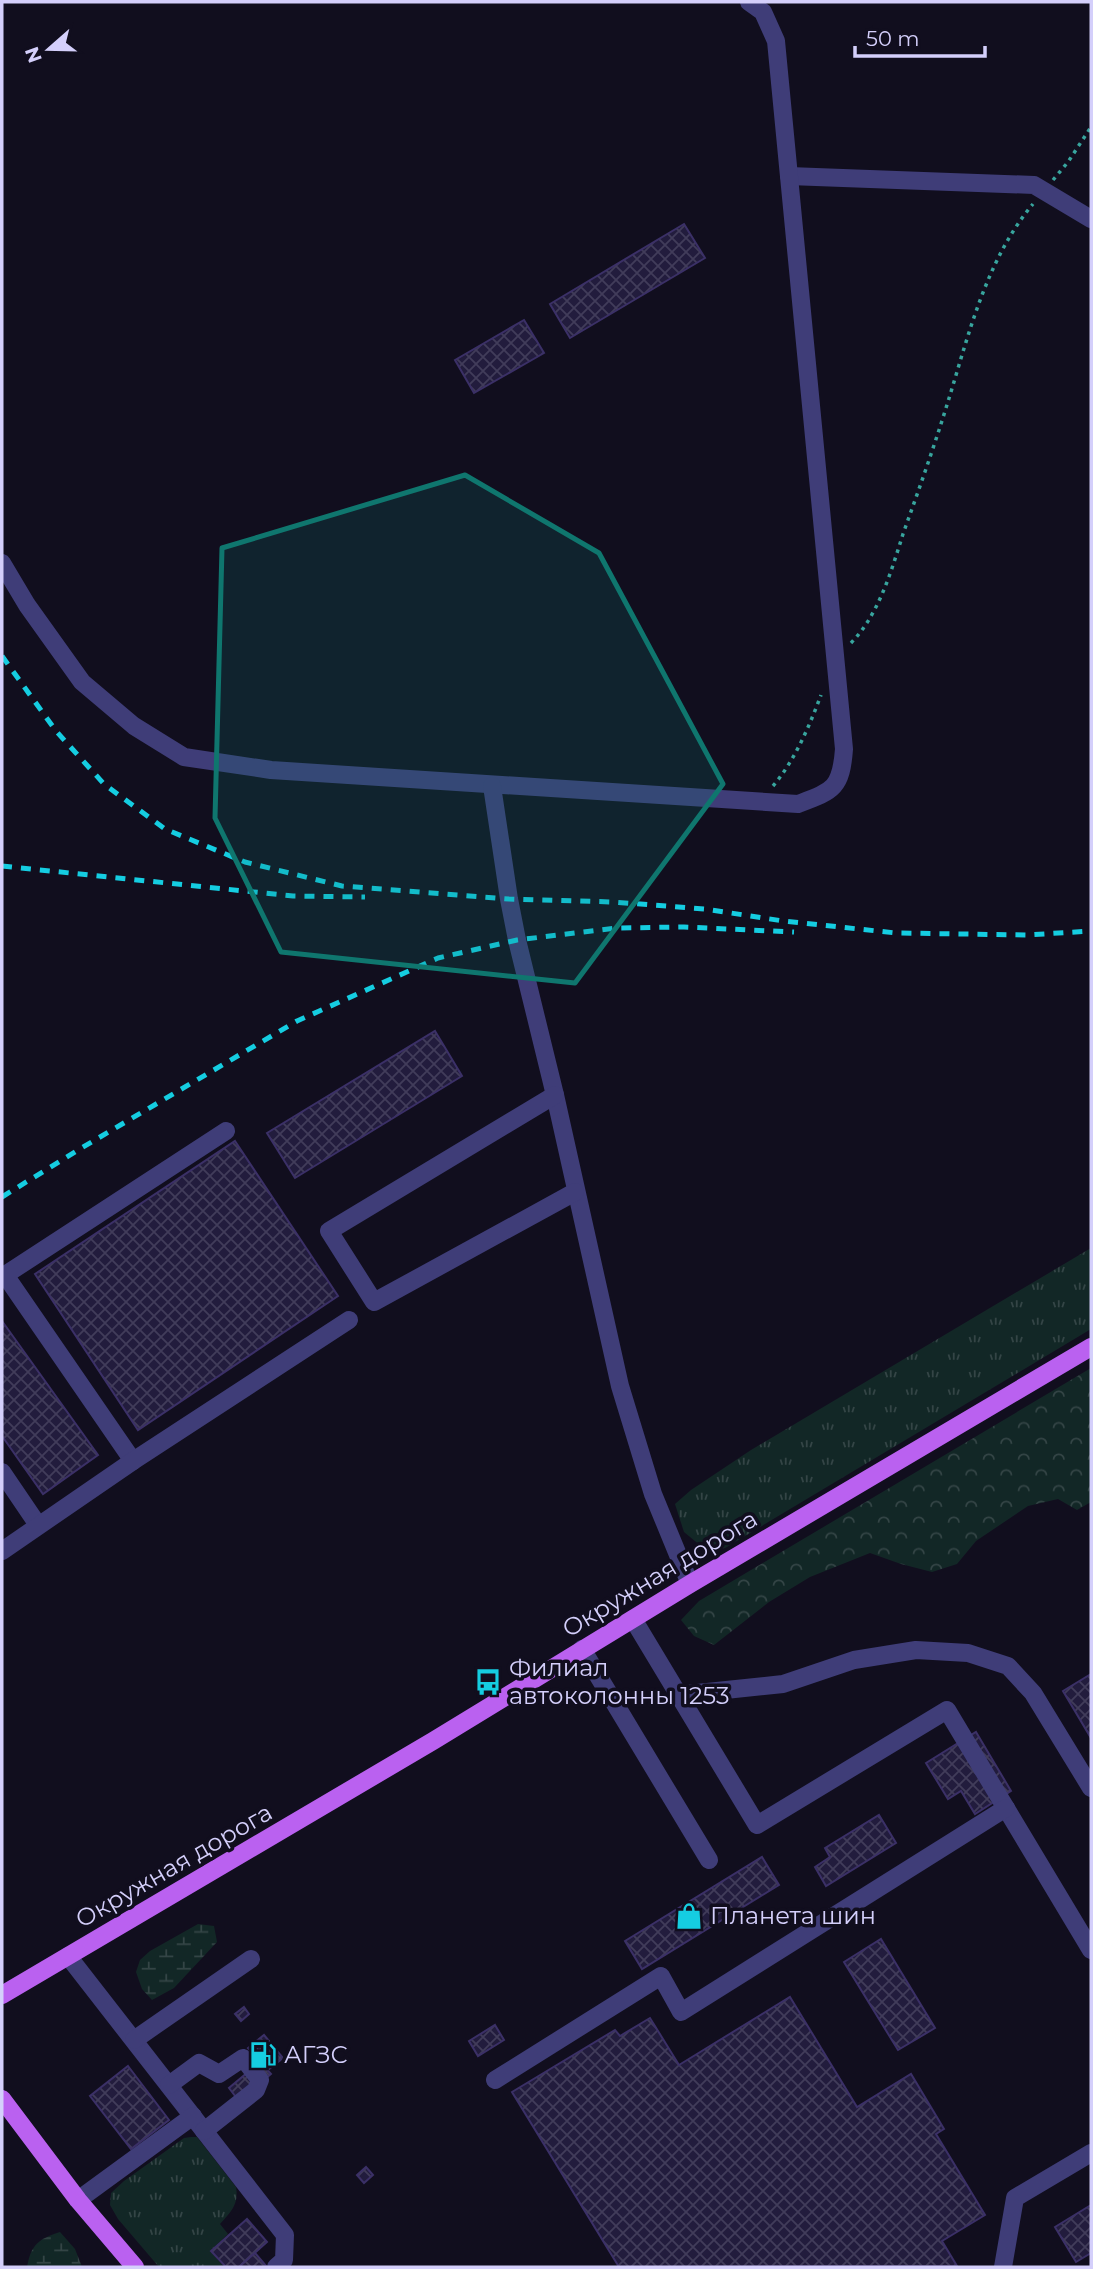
<svg xmlns="http://www.w3.org/2000/svg" width="1093" height="2269" viewBox="0 0 1093 2269" font-family="Montserrat,sans-serif">
	<style>
		.grass { fill: url(#grass-tufts) }
		.forest { fill: url(#forest-crowns) }
		.wetland { fill: url(#wetland-marsh) }
		.building { fill: url(#building-cross-hatch); stroke: #3b3067; stroke-width: 2 }
		.lines { fill: none; stroke-linecap: round; stroke-linejoin: round }
		.path { stroke: #38a59e; stroke-width: 3.5; stroke-dasharray: 3.5 5; stroke-linecap: butt }
		.minor { stroke: #3f3d78; stroke-width: 18 }
		.major { stroke: #ba61f0; stroke-width: 18 }
		.rail { stroke: #15cde1; stroke-width: 5; stroke-dasharray: 10 9; stroke-linecap: butt }
		.marked { fill: #0f766e; fill-opacity: 0.2; stroke: #0f766e; stroke-width: 5; stroke-linejoin: round }
		.labels { text-anchor: middle; stroke-width: 7; stroke-linejoin: round; paint-order: stroke }
		.street-label { font-size: 24px; fill: #d4cffb; stroke: #110e1e }
		.poi-label { font-size: 24px; fill: #d4cffb; stroke: #110e1e; text-anchor: start }
	</style>
	<defs>
		<pattern id="grass-tufts" width="24" height="20" patternUnits="userSpaceOnUse" patternTransform="scale(1.75)"><rect width="24" height="20" fill="#122726"/><path d="M3 7l-1-3M5 7V3M7 7l1-3M15 17l-1-3M17 17v-4M19 17l1-3" fill="none" stroke="#344546"/></pattern>
		<pattern id="forest-crowns" width="20" height="18" patternUnits="userSpaceOnUse" patternTransform="scale(1.75)"><rect width="20" height="18" fill="#122726"/><path d="M2 6a3 3 0 1 1 6 0M12 15a3 3 0 1 1 6 0" fill="none" stroke="#344546"/></pattern>
		<pattern id="wetland-marsh" width="20" height="14" patternUnits="userSpaceOnUse" patternTransform="scale(1.75)"><rect width="20" height="14" fill="#122726"/><path d="M1 5h8M5 5V1M11 12h8M15 12V8" fill="none" stroke="#344546"/></pattern>
		<pattern id="building-cross-hatch" width="8" height="8" patternUnits="userSpaceOnUse" patternTransform="scale(1.75)"><rect width="8" height="8" fill="#221c3d"/><path d="M0 0l8 8M0 8l8-8" fill="none" stroke="#413c5a"/></pattern>
	</defs>
	<rect width="100%" height="100%" fill="#110e1e"/>
	<!-- grass -->
	<g class="grass">
		<polygon points="1091,1248 1091,1329 725,1548 707,1551 684,1532 675,1504 691,1490 751,1450"/>
		<path d="M191 2137H197L236 2187C239 2204 231 2212 220 2224L228 2234 210 2251 224 2267H159L118 2219 110 2205 111 2193 124 2181 184 2138Z"/>
	</g>
	<!-- forest -->
	<polygon class="forest" points="1091,1368 1091,1502 1077,1510 1058,1499 1028,1506 976,1541 957,1564 932,1572 901,1564 870,1553 810,1577 769,1602 714,1645 694,1636 681,1620 699,1601"/>
	<!-- wetland -->
	<g class="wetland">
		<polygon points="198,1924 214,1926 217,1942 174,1988 152,2000 142,1989 136,1972 140,1960 150,1951"/>
		<path d="M60 2232 75 2249 82 2267H27C31 2244 39 2239 60 2232Z"/>
	</g>
	<!-- building -->
	<g class="building">
		<polygon points="684,224 705,258 570,338 550,304"/>
		<polygon points="524,320 544,353 474,393 455,360"/>
		<polygon points="435,1031 462,1076 295,1178 267,1133"/>
		<polygon points="235,1141 338,1296 138,1430 35,1274"/>
		<polygon points="2,1321 98,1455 43,1494 2,1436"/>
		<polygon points="1091,1674 1091,1738 1063,1691"/>
		<polygon points="976,1732 1011,1791 975,1814 961,1791 948,1799 926,1763"/>
		<polygon points="879,1815 896,1843 826,1886 815,1867 830,1857 825,1848"/>
		<polygon points="762,1857 779,1885 642,1969 625,1941"/>
		<polygon points="881,1939 935,2028 898,2050 844,1962"/>
		<polygon points="790,1997 857,2107 911,2074 944,2129 936,2134 985,2215 942,2241 957,2266 619,2267 512,2092 615,2030 620,2036 650,2018 679,2065"/>
		<polygon points="244,2007 249,2014 241,2021 235,2014"/>
		<polygon points="495,2025 504,2040 478,2056 469,2041"/>
		<polygon points="264,2035 283,2058 268,2070 248,2048"/>
		<polygon points="260,2062 271,2074 239,2101 229,2088"/>
		<polygon points="128,2066 169,2120 131,2149 90,2096"/>
		<polygon points="366,2167 373,2175 364,2183 357,2175"/>
		<polygon points="1091,2205 1091,2253 1076,2262 1055,2227"/>
		<polygon points="247,2219 267,2242 239,2267 226,2267 211,2251"/>
		<polygon points="255,2253 267,2267 242,2267 240,2266"/>
	</g>
	<g class="lines">
		<!-- path -->
		<g class="path">
			<polyline points="1053,180 1068,162 1091,127"/>
			<path d="M851 643C879 614 891 572 903 534 918 492 933 450 946 408 968 338 985 261 1033 204"/>
			<path d="M773 786C795 760 809 727 821 695"/>
		</g>
		<!-- minor -->
		<g class="minor">
			<polyline points="789,176 1034,185 1091,219"/>
			<path d="M2 563 27 605 82 682 134 726 184 757 271 770 798 804C833 791 841 789 844 749L776 41 763 12 749 2"/>
			<polyline points="492,786 509,899 517,940 555,1095 620,1386 653,1494 690,1584"/>
			<polyline points="555,1095 329,1231 374,1302 575,1192"/>
			<polyline points="133,1461 5,1275 226,1131"/>
			<polyline points="2,1472 38,1525"/>
			<polyline points="2,1551 133,1461 349,1320"/>
			<polyline points="633,1619 757,1825 947,1710 1091,1950"/>
			<polyline points="582,1649 709,1860"/>
			<polyline points="678,1695 783,1684 854,1660 916,1650 968,1653 1008,1666 1033,1693 1091,1788"/>
			<polyline points="68,1956 285,2235 284,2260 276,2267"/>
			<polyline points="134,2040 251,1959"/>
			<polyline points="495,2080 661,1976 681,2012 1006,1808"/>
			<polyline points="169,2085 199,2063 219,2074 243,2058 260,2080 256,2090 204,2131"/>
			<polyline points="78,2200 193,2116"/>
			<polyline points="1003,2267 1015,2198 1091,2153"/>
		</g>
		<!-- major -->
		<g class="major">
			<polyline points="2,1995 433,1741 690,1584 1091,1347"/>
			<polyline points="2,2099 78,2200 135,2267"/>
		</g>
		<!-- rail -->
		<g class="rail">
			<polyline points="2,656 56,731 104,784 165,829 245,862 342,886 509,899 613,902 705,909 783,921 896,933 1027,935 1091,931"/>
			<polyline points="2,866 293,896 365,897"/>
			<polyline points="2,1197 78,1150 297,1021 438,958 517,940 617,928 684,927 794,932"/>
		</g>
	</g>
	<!-- marked area -->
	<path class="marked" d="M465 475 599 553 723 784 575 983 281 952 215 818 222 548Z"/>
	<!-- icons -->
	<defs>
		<symbol id="bus-bare" viewBox="-9 -9 18 18"><path d="M-5-6H5V4H4V6H2V4H-2V6H-4V4H-5ZM-3.5-4V0h7V-4ZM-3.5 1.2v1.5H-2V1.2ZM2 1.2v1.5H3.5V1.2Z" fill="#15cde1" stroke="#110e1e" stroke-width="2.5" paint-order="stroke"/></symbol>
		<symbol id="shop-bare" viewBox="-9 -9 18 18"><path d="M-5-2.5h2.3a2.7 3.5 0 0 1 5.4 0H5L5.5 6h-11ZM-1.5-2.5h3a1.5 2.3 0 0 0-3 0Z" fill="#15cde1" stroke="#110e1e" stroke-width="2.5" paint-order="stroke"/></symbol>
		<symbol id="fuel-bare" viewBox="-9 -9 18 18"><path d="M-5.5-6h7V0h2V4h1.3V-2.5L3-4.5l.8-.8L6-3V5H2.5V1h-1V6h-7ZM-4.2-4.7v3.2H.2V-4.7Z" fill="#15cde1" stroke="#110e1e" stroke-width="2.5" paint-order="stroke"/></symbol>
	</defs>
	<g fill-rule="evenodd">
		<use href="#bus-bare" x="469" y="1663" width="38" height="38"/>
		<use href="#shop-bare" x="670" y="1897" width="38" height="38"/>
		<use href="#fuel-bare" x="244" y="2036" width="38" height="38"/>
	</g>
	<g class="labels">
		<!-- street labels -->
		<g class="street-label">
			<text transform="translate(660 1574) rotate(-31)" y="8">Окружная дорога</text>
			<text transform="translate(174 1866) rotate(-30)" y="8">Окружная дорога</text>
		</g>
		<!-- poi labels -->
		<g class="poi-label">
			<text x="509" y="1676">Филиал<tspan x="509" dy="28">автоколонны 1253</tspan></text>
			<text x="710" y="1924">Планета шин</text>
			<text x="284" y="2063">АГЗС</text>
		</g>
	</g>
	<!-- border -->
	<rect width="1093" height="2269" fill="none" stroke="#d4cffb" stroke-width="7"/>
	<!-- north arrow -->
	<g transform="translate(49 49) rotate(250)" stroke="#110e1e" stroke-width="5" paint-order="stroke">
	<path d="M0-5L12 26L0 18L-12 26Z" fill="#d4cffb"/>
	<text y="-10" font-size="19" font-weight="bold" text-anchor="middle" fill="#d4cffb">N</text>
	</g>
	<!-- scale -->
	<path d="M855 46v10h130v-10" fill="none" stroke="#d4cffb" stroke-width="3.5"/>
	<text x="866" y="46" font-size="21" fill="#d4cffb" stroke="#110e1e" stroke-width="5" paint-order="stroke">50 m</text>
</svg>
